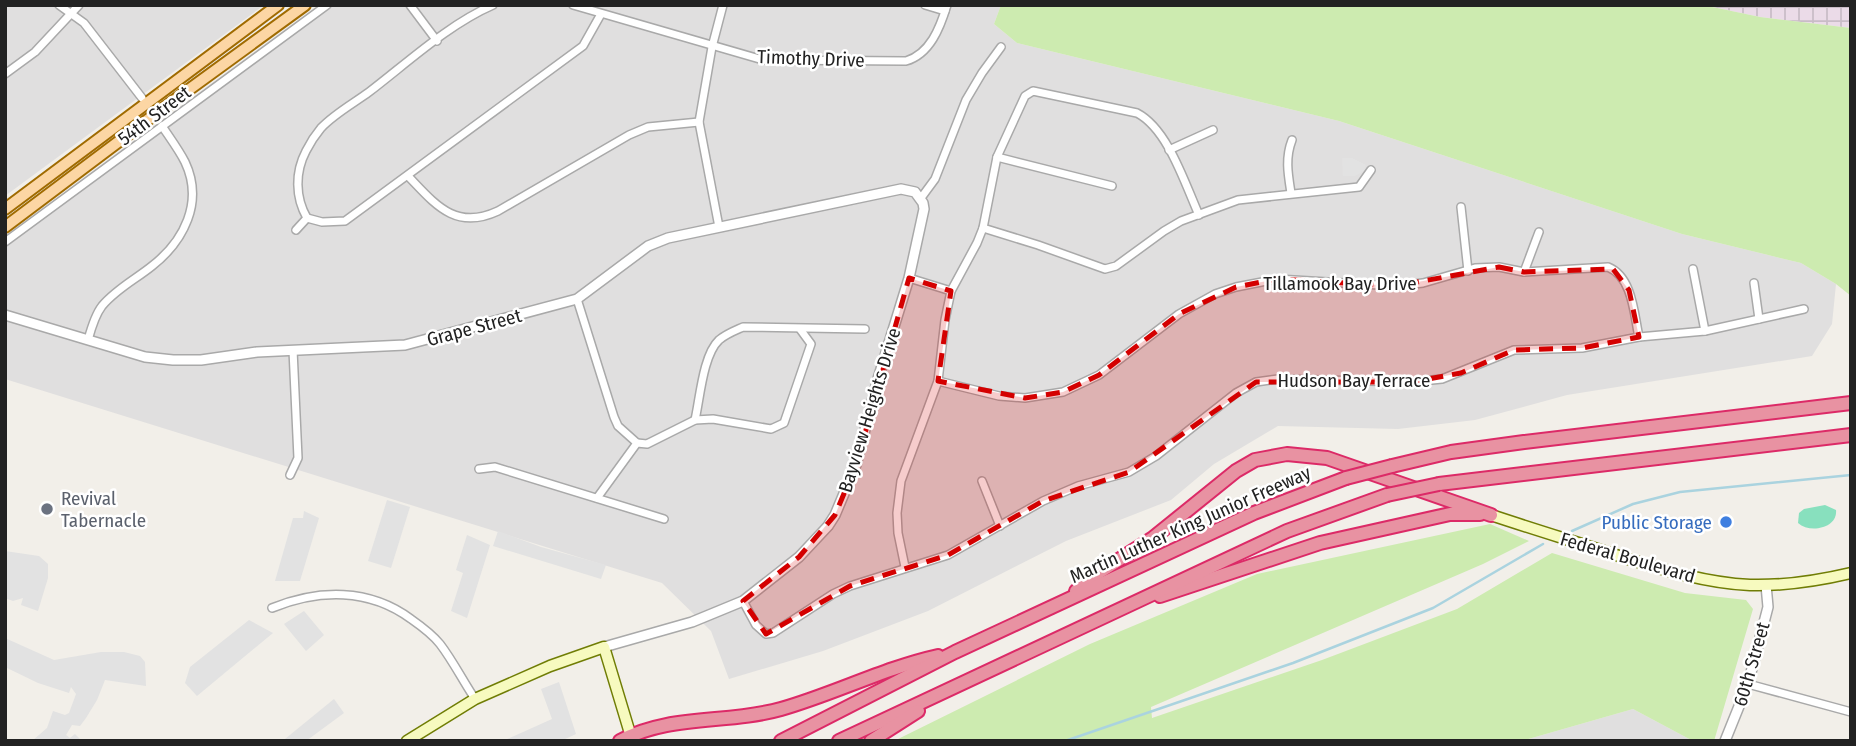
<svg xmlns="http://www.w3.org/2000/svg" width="1856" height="746" viewBox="0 0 1856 746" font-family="'Fira Sans Condensed',sans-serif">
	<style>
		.residential { fill: #e0dfdf }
		.industrial { fill: url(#industrial-grid) }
		.grass { fill: #cdebb0 }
		.pitch { fill: #88e0be }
		.parking { fill: #e2e2e2 }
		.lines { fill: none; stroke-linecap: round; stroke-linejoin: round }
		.stream { stroke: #aad3df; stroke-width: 2.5 }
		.minor-casing { stroke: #a9a9a9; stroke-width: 10 }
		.tertiary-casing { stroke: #a9a9a9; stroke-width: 12 }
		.secondary-casing { stroke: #707d05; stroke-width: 13 }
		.primary-casing { stroke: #a06b00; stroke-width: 14 }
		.motorway-casing { stroke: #dc2a67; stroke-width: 16 }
		.minor { stroke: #fff; stroke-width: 7 }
		.tertiary { stroke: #fff; stroke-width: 9 }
		.secondary { stroke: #f7fabf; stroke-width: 10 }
		.primary { stroke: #fcd6a4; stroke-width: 10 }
		.motorway { stroke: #e892a2; stroke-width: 12 }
		.motorway-bridge-casing { stroke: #dc2a67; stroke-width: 16; stroke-linecap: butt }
		.motorway-bridge { stroke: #e892a2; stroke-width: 12 }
		.marked { fill: #d40000; fill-opacity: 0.2; stroke: #d40000; stroke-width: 5; stroke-dasharray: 14 9; stroke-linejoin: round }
		.worship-dot { fill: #6b7280; stroke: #fff; stroke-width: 2.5 }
		.shop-dot { fill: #3f7fe0; stroke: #fff; stroke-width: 2.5 }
		.labels { text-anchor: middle; stroke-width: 5; stroke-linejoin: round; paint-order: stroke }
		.street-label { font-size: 19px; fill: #222; stroke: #fff }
		.worship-label { font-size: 19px; fill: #5b616d; stroke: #fff; text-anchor: start }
		.shop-label { font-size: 19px; fill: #366cbe; stroke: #fff; text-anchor: end }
	</style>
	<defs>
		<pattern id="industrial-grid" width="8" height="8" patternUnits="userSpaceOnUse" patternTransform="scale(1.75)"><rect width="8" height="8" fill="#ebdbe8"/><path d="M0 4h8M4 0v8" fill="none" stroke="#c9bcc7"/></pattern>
	</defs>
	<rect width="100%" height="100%" fill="#f2efe9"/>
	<!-- residential -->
	<g class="residential">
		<polygon points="5,5 264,5 5,196"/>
		<polygon points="327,5 1001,5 994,24 1017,43 1339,121 1682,234 1801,263 1836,284 1832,324 1812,356 1567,395 1475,420 1398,429 1278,426 1214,464 1171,500 1066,541 928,611 823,651 729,679 711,631 662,583 5,379 5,238"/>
		<polygon points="1633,709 1693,741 1521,741"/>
	</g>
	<!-- industrial -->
	<polygon class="industrial" points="1703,5 1851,5 1851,28 1760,17"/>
	<!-- grass -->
	<g class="grass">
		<polygon points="1001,5 1703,5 1760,17 1851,28 1851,296 1836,284 1801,263 1682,234 1339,121 1017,43 994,24"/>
		<polygon points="1490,524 1529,541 1483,564 1151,707 1152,718 1322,660 1457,609 1552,553 1685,593 1746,600 1753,609 1714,741 1693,741 1633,709 1521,741 894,741 1090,644 1257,574"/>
	</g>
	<!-- pitch -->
	<path class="pitch" d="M1825 505 1836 510C1838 528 1810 534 1798 523L1799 513 1804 509Z"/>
	<!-- parking -->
	<g class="parking">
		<polygon points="1342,158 1352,158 1366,165 1364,171 1355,176 1343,176"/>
		<polygon points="387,500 410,507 391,568 368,561"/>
		<polygon points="304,511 319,518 300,581 275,581 293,518 303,518"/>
		<polygon points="498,531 541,547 606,565 601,579 493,546"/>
		<polygon points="467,535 490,545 467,618 451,611 463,573 456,570"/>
		<polygon points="5,551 39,556 48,564 48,578 38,611 21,605 23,598 13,601 5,598"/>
		<polygon points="304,611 324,635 306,651 284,624"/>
		<polygon points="249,620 273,633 197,696 185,683 190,667"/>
		<polygon points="5,638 54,660 101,652 124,652 140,656 145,662 146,686 105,680 97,700 86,718 80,726 72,725 66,735 70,738 75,734 82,741 32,741 47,728 53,711 65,715 69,713 76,694 71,687 69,693 38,683 5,667"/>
		<polygon points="559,682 576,734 561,741 503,741 552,719 541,689"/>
		<polygon points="334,699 344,713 306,741 285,739"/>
	</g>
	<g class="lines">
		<!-- stream -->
		<g class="stream">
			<polyline points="1572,531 1633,504 1680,492 1851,475"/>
			<polyline points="1065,741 1293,663 1433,608 1543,544"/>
		</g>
		<defs>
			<g id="minor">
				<polyline points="59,5 84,23 142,98"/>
				<polyline points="410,5 437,41"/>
				<path d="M573 5 763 60 906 61C930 54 940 28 947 5"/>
				<polyline points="925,5 945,11"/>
				<polyline points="5,74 35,52 79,5"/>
				<polyline points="1169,150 1213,130"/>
				<polyline points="997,157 1112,186"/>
				<path d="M408 176C435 204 455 231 498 211L629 135 648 127 699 122"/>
				<path d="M1291 193C1288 174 1285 158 1292 140"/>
				<polyline points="921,198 935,179 966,100 982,73 1001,47"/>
				<polyline points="1461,207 1468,271"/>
				<polyline points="307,218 322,222 345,221 583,46 601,14"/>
				<path d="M307 218C295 197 295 172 306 151 310 143 316 134 321 128 334 114 354 103 369 92 407 63 449 24 493 5"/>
				<polyline points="719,227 699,122 712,47 723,5"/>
				<polyline points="983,228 1038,245 1105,269 1116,266 1164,231 1181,221 1238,200 1359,187 1371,170"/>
				<polyline points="296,230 307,218"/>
				<polyline points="5,242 327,5"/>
				<polyline points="1693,269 1705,331"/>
				<polyline points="1524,272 1539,232"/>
				<polyline points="909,278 951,291"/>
				<polyline points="1754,283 1759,319"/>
				<polyline points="577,299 614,417 618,426 637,443"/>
				<path d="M88 340C91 329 95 315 102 306 116 289 136 279 152 266 184 241 204 202 185 162 179 150 170 138 162 126"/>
				<path d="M938 381 999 396 1025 398 1063 392 1099 375 1179 314 1215 294 1236 287 1277 279 1396 286 1423 283 1475 268 1499 267 1524 272 1608 267C1633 277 1634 315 1639 337"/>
				<path d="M695 420C700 398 703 355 719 340 726 334 734 331 743 327L865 329"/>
				<polyline points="479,469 495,467 664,519"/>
				<polyline points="290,475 298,458 293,350"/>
				<polyline points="982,481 1000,526"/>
				<polyline points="597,498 637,443 647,444 695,420 713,419 771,429 784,423 811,344 800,329"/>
				<path d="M905 567 898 533 897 513 901 481 938 381 945 320 951 291 977 243 983 228 997 157 1025 96 1033 91 1137 113C1168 129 1185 184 1199 215"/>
				<polyline points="743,601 756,625 766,634 773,633 833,594 850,586 948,555 1043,501 1078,486 1129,472 1156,456 1236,393 1256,382 1278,379 1412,382 1442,379 1514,350 1582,348 1639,337 1705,331 1804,309"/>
				<path d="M272 608C319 589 369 588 411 619 421 626 432 634 440 644 453 661 463 681 475 699"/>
				<polyline points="1748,684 1851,712"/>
			</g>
			<g id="tertiary">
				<polyline points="5,315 145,357 173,360 201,360 257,352 405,345 577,299 648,246 668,238 901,189 915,192 923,203 924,209 909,278 877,382 856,465 835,515 828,526 799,557 743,601 692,622 604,647"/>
				<polyline points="1725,741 1748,684 1768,607 1766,585"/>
			</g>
			<g id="secondary">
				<path d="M1491 515C1533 529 1576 542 1619 556 1661 569 1705 583 1750 585 1784 586 1817 581 1851 573"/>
				<polyline points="407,741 475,699 550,666 604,647 632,740"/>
			</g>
			<g id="primary">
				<polyline points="5,209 278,5"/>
				<polyline points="5,227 154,115 305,5"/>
			</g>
			<g id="motorway">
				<polyline points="1392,466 1451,452 1524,442 1851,403"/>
				<polyline points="1439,484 1851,435"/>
				<polyline points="1076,591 1095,575 1153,538 1236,471 1255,460 1287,454 1327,458 1491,515"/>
				<polyline points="1160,596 1320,543 1450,514 1480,514"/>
				<path d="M620 741C669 714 728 724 781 709 834 694 884 668 938 656"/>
				<polyline points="781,741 955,652 1254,513 1346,478"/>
				<polyline points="839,741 1287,531 1387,495"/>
				<polyline points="871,741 918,711"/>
			</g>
		</defs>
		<!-- minor casing -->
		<use href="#minor" class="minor-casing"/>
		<!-- tertiary casing -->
		<use href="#tertiary" class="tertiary-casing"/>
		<!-- secondary casing -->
		<use href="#secondary" class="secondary-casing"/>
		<!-- primary casing -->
		<use href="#primary" class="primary-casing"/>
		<!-- motorway casing -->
		<use href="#motorway" class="motorway-casing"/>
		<!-- minor -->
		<use href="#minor" class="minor"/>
		<!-- tertiary -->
		<use href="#tertiary" class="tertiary"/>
		<!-- secondary -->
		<use href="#secondary" class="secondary"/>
		<!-- primary -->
		<use href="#primary" class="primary"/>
		<!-- motorway -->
		<use href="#motorway" class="motorway"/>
		<defs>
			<g id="motorway-bridge">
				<polyline points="1346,478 1392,466"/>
				<polyline points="1387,495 1439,484"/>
			</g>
		</defs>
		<!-- motorway-bridge casing -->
		<use href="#motorway-bridge" class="motorway-bridge-casing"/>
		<!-- motorway-bridge -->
		<use href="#motorway-bridge" class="motorway-bridge"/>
	</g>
	<!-- marked area -->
	<path class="marked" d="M1499 267 1524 272 1613 269 1629 290 1639 337 1582 348 1514 350 1461 373 1412 382H1256L1129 472 1043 501 948 555 850 586 766 634 743 601 799 557 835 515 856 465 909 278 951 291 938 381 1025 398 1063 392 1099 375 1179 314 1236 287 1277 279 1396 286Z"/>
	<!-- markers -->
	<circle class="worship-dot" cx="47" cy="509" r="7"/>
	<circle class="shop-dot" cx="1726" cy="522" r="7"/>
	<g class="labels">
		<!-- street labels -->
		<g class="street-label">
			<text transform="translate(811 58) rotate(2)" y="7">Timothy Drive</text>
			<text transform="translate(154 115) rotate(-37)" y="7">54th Street</text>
			<text x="1340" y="290">Tillamook Bay Drive</text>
			<text transform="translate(474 327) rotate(-15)" y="7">Grape Street</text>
			<text x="1354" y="387">Hudson Bay Terrace</text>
			<text transform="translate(869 410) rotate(-73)" y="7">Bayview Heights Drive</text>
			<text transform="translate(1190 524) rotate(-24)" y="7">Martin Luther King Junior Freeway</text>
			<text transform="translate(1628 557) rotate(16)" y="7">Federal Boulevard</text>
			<text transform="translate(1751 664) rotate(-74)" y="7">60th Street</text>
		</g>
		<!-- worship labels -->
		<g class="worship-label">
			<text x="61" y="505">Revival<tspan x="61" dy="22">Tabernacle</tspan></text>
		</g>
		<!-- shop labels -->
		<g class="shop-label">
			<text x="1712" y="529">Public Storage</text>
		</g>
	</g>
	<!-- border -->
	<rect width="1856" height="746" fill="none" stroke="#222222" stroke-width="14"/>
</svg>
